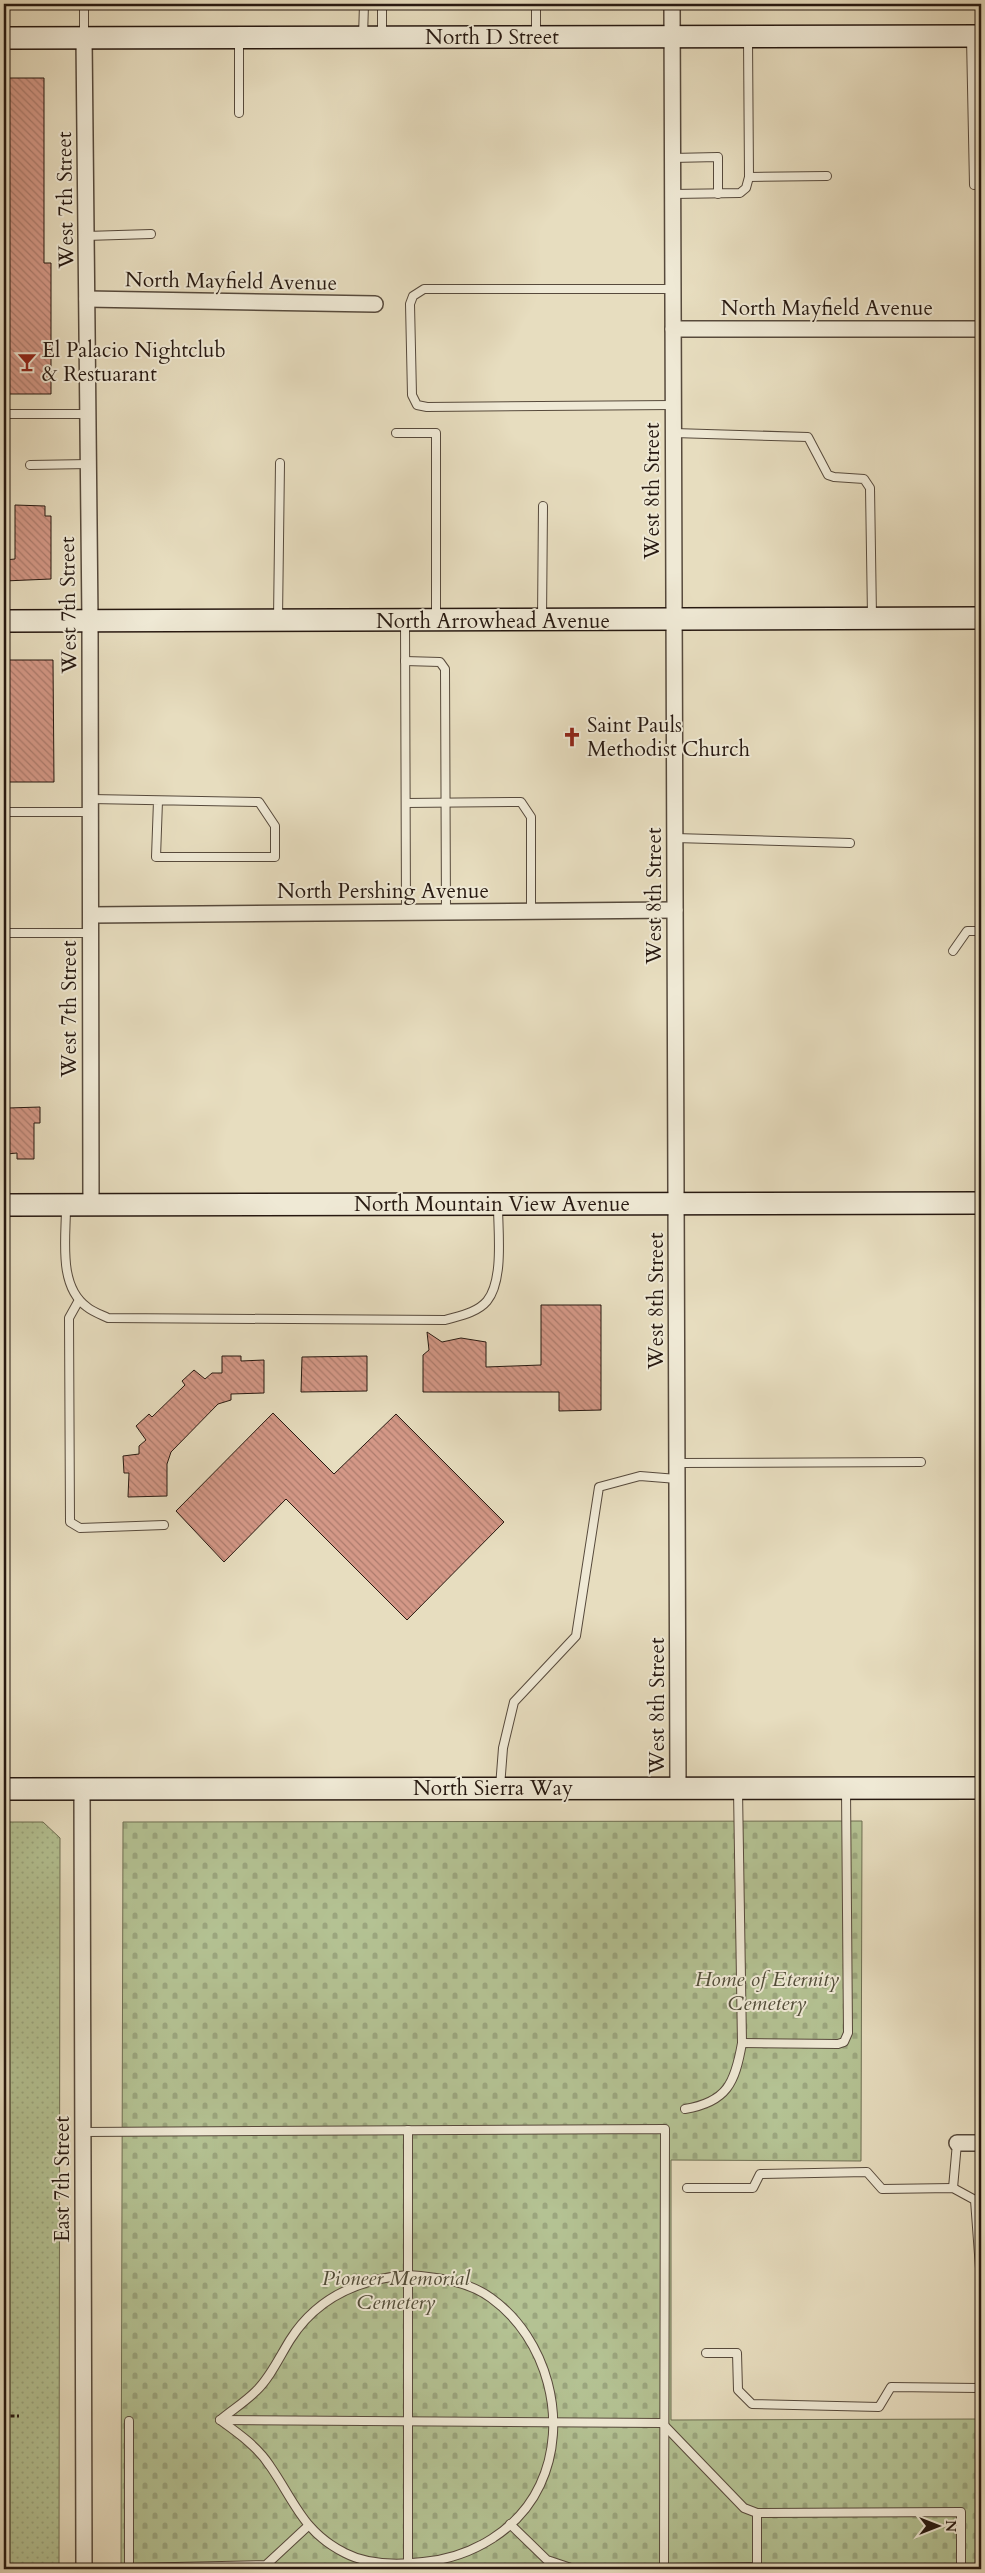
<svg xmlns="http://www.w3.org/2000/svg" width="985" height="2573" viewBox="0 0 985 2573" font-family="Cardo,serif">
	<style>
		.grass { fill: url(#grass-dots); stroke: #6e6e52 }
		.cemetery { fill: url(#cemetery-stones); stroke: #6e6e52 }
		.building { fill: url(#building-back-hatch); stroke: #271911 }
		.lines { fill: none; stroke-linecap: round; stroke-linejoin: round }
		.lane-casing { stroke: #574a3c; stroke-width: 10 }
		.street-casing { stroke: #574a3c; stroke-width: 18 }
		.secondary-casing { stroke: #271911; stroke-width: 24 }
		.path { stroke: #271911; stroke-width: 3; stroke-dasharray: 4 2.5; stroke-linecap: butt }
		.lane { stroke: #efe9d5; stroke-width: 8 }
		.street { stroke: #efe9d5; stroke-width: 15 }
		.secondary { stroke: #efe9d5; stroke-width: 21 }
		.labels { text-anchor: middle; stroke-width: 4; stroke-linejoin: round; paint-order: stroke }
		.street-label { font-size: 21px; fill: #271911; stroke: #efe9d5 }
		.poi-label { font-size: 21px; fill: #271911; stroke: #efe9d5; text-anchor: start }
		.park-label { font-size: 21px; font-style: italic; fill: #514c38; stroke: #efe9d5 }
	</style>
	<defs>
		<pattern id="grass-dots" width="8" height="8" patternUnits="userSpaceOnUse" patternTransform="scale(1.25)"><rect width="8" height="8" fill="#b4c293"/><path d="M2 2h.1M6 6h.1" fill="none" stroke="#9ba67e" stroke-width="1.8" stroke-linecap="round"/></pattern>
		<pattern id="cemetery-stones" width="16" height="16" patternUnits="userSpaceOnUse" patternTransform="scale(1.25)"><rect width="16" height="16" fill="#b4c293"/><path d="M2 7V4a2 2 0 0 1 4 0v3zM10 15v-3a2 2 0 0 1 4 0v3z" fill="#9ba67e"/></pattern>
		<pattern id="building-back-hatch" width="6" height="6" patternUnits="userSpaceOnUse" patternTransform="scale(1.25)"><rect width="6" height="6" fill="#d49887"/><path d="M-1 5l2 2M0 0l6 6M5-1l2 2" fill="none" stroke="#ac7b6d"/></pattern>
	</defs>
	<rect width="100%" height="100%" fill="#e7ddbf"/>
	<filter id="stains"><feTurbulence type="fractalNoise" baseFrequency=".004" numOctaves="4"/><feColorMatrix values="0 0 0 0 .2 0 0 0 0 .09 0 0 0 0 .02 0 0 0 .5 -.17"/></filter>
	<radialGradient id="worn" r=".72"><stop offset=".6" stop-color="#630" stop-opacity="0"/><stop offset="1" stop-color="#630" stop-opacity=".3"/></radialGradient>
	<!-- grass -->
	<polygon class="grass" points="4,1822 43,1822 60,1838 59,2569 4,2569"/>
	<!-- cemetery -->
	<polygon class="cemetery" points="862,1821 861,2161 671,2160 671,2420 981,2419 981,2569 121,2569 123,1822"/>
	<!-- building -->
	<g class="building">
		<polygon points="4,78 44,78 44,263 51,263 51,394 4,394"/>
		<polygon points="15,505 45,506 45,516 51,516 51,579 4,581 4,560 15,559"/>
		<polygon points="4,660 53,660 54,782 4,782"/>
		<polygon points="40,1107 40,1123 34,1123 34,1159 17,1159 17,1153 7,1154 8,1108"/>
		<polygon points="541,1305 601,1305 601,1410 559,1411 559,1392 423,1392 423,1355 429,1350 427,1332 442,1342 461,1338 486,1342 486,1367 541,1365"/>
		<polygon points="222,1356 241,1356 241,1361 264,1360 264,1393 231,1394 231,1400 218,1404 171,1452 167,1464 167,1496 128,1497 129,1473 124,1473 123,1456 139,1454 139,1446 146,1440 136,1426 149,1414 152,1417 185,1385 182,1381 194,1370 205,1379 212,1373 222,1373"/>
		<polygon points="367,1356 367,1391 301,1392 302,1357"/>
		<polygon points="273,1413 334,1474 396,1414 504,1522 407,1620 286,1499 224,1562 176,1511"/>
	</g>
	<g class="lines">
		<defs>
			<g id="lane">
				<polyline points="84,36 84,4"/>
				<polyline points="382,36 382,4"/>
				<polyline points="536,36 536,4"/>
				<polyline points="363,37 364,4"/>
				<polyline points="239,38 239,113"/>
				<polyline points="971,38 974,185"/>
				<polyline points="672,158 718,157 718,194"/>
				<polyline points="749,177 827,176"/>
				<polyline points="673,194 740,193 746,188 749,177 748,39"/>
				<polyline points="86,236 151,234"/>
				<polyline points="673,289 424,289 413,296 410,304 412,395 417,405 427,407 673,405"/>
				<polyline points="4,414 88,414"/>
				<polyline points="396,433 436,433 436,619"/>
				<polyline points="674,433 808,437 828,475 834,477 864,479 870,488 872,616"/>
				<polyline points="30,465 89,464"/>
				<polyline points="278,619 280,463"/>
				<polyline points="542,619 543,506"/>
				<polyline points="405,621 406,912"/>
				<polyline points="405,661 440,662 445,669 446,912"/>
				<polyline points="91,799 259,802 275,826 275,857 156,857 158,801"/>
				<polyline points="406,803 521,802 531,817 531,911"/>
				<polyline points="4,812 91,812"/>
				<polyline points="675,838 850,843"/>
				<polyline points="4,933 91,933"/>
				<polyline points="953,951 967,931 981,931"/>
				<path d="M66 1207C66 1239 58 1286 87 1307 93 1312 102 1315 108 1318L445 1320C458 1316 477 1313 487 1301 504 1280 498 1232 498 1205"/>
				<polyline points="79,1300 69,1318 70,1522 80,1528 164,1525"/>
				<polyline points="677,1463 921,1462"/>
				<polyline points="500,1787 503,1748 514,1702 576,1636 599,1487 640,1476 677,1479"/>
				<polyline points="742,2043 838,2044 844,2042 848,2033 846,1790"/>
				<path d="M685 2109C727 2102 735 2083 742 2043L738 1790"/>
				<polyline points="83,2132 665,2129 664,2569"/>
				<polyline points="687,2188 753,2188 760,2174 867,2172 882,2189 953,2188 975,2200 981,2282"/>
				<polyline points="953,2188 957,2143"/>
				<path d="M408 2275C436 2277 468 2281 491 2298 547 2338 570 2422 540 2485 519 2530 471 2558 423 2562 398 2565 368 2565 345 2553 303 2532 295 2502 270 2466 258 2447 238 2433 220 2420 232 2410 245 2402 256 2391 270 2378 280 2356 290 2340 317 2297 359 2279 408 2275Z"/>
				<polyline points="706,2353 737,2353 738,2390 752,2404 879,2407 891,2387 978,2388 981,2384"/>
				<polyline points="220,2420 662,2423 744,2508 757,2513 961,2512 961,2569"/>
				<polyline points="757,2513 757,2569"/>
				<polyline points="510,2524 547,2560 574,2569"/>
				<polyline points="129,2568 266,2565 308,2526"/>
				<polyline points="129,2569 129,2421"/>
				<polyline points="408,2569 408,2130"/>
				<polyline points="586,2569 757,2567"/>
			</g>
			<g id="street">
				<polyline points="672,4 678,1788"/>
				<polyline points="84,38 90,621 91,1205"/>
				<polyline points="87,299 375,304"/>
				<polyline points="673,329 981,329"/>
				<polyline points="91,915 675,910"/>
				<polyline points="82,1788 84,2569"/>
				<polyline points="957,2143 981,2143"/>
			</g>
			<g id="secondary">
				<polyline points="4,38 981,36"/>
				<polyline points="4,621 981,618"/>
				<polyline points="4,1205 981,1203"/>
				<polyline points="4,1789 981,1788"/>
			</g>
		</defs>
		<!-- lane casing -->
		<use href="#lane" class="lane-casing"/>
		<!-- street casing -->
		<use href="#street" class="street-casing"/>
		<!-- secondary casing -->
		<use href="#secondary" class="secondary-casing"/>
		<!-- path -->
		<polyline class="path" points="4,2416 19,2416"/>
		<!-- lane -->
		<use href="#lane" class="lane"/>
		<!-- street -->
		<use href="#street" class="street"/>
		<!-- secondary -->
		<use href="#secondary" class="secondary"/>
	</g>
	<!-- icons -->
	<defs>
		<symbol id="bar-bare" viewBox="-9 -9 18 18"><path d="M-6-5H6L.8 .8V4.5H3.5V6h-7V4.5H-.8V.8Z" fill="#8f2418" stroke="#efe9d5" stroke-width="2.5" paint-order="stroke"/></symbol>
		<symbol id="church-bare" viewBox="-9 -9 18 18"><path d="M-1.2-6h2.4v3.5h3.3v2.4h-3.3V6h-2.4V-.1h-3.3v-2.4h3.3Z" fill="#8f2418" stroke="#efe9d5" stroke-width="2.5" paint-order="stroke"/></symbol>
	</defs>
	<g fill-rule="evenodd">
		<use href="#bar-bare" x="13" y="348" width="28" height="28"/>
		<use href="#church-bare" x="558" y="723" width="28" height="28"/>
	</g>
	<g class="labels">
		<!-- street labels -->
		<g class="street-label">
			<text x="492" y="44">North D Street</text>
			<text transform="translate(65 200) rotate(-91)" y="7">West 7th Street</text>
			<text transform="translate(231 281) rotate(1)" y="7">North Mayfield Avenue</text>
			<text x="827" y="315">North Mayfield Avenue</text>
			<text transform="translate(652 491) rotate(-90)" y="7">West 8th Street</text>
			<text transform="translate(68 605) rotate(-91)" y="7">West 7th Street</text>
			<text x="493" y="628">North Arrowhead Avenue</text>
			<text x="383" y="898">North Pershing Avenue</text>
			<text transform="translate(654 896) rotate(-90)" y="7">West 8th Street</text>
			<text transform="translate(69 1009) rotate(-90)" y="7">West 7th Street</text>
			<text x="492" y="1211">North Mountain View Avenue</text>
			<text transform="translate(656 1301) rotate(-90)" y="7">West 8th Street</text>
			<text transform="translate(657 1706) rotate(-90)" y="7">West 8th Street</text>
			<text x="493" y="1795">North Sierra Way</text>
			<text transform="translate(62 2179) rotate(-90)" y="7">East 7th Street</text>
		</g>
		<!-- poi labels -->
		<g class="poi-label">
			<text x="42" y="357">El Palacio Nightclub<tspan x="42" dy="24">&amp; Restuarant</tspan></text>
			<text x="587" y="732">Saint Pauls<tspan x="587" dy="24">Methodist Church</tspan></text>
		</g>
		<!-- park labels -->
		<g class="park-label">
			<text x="767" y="1986">Home of Eternity<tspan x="767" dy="24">Cemetery</tspan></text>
			<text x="396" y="2285">Pioneer Memorial<tspan x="396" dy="24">Cemetery</tspan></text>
		</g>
	</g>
	<!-- margin -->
	<rect width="985" height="2573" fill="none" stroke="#e7ddbf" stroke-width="20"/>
	<rect x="5" y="5" width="975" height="2563" fill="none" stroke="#271911" stroke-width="2.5"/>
	<rect x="10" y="10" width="965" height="2553" fill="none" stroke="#271911"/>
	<!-- north arrow -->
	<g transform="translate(938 2526) rotate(90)" stroke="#efe9d5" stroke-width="4" paint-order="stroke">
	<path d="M0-4L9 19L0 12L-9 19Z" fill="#271911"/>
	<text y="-8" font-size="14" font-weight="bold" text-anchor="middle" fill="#271911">N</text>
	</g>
	<rect width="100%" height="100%" filter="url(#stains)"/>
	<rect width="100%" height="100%" fill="url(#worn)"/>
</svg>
